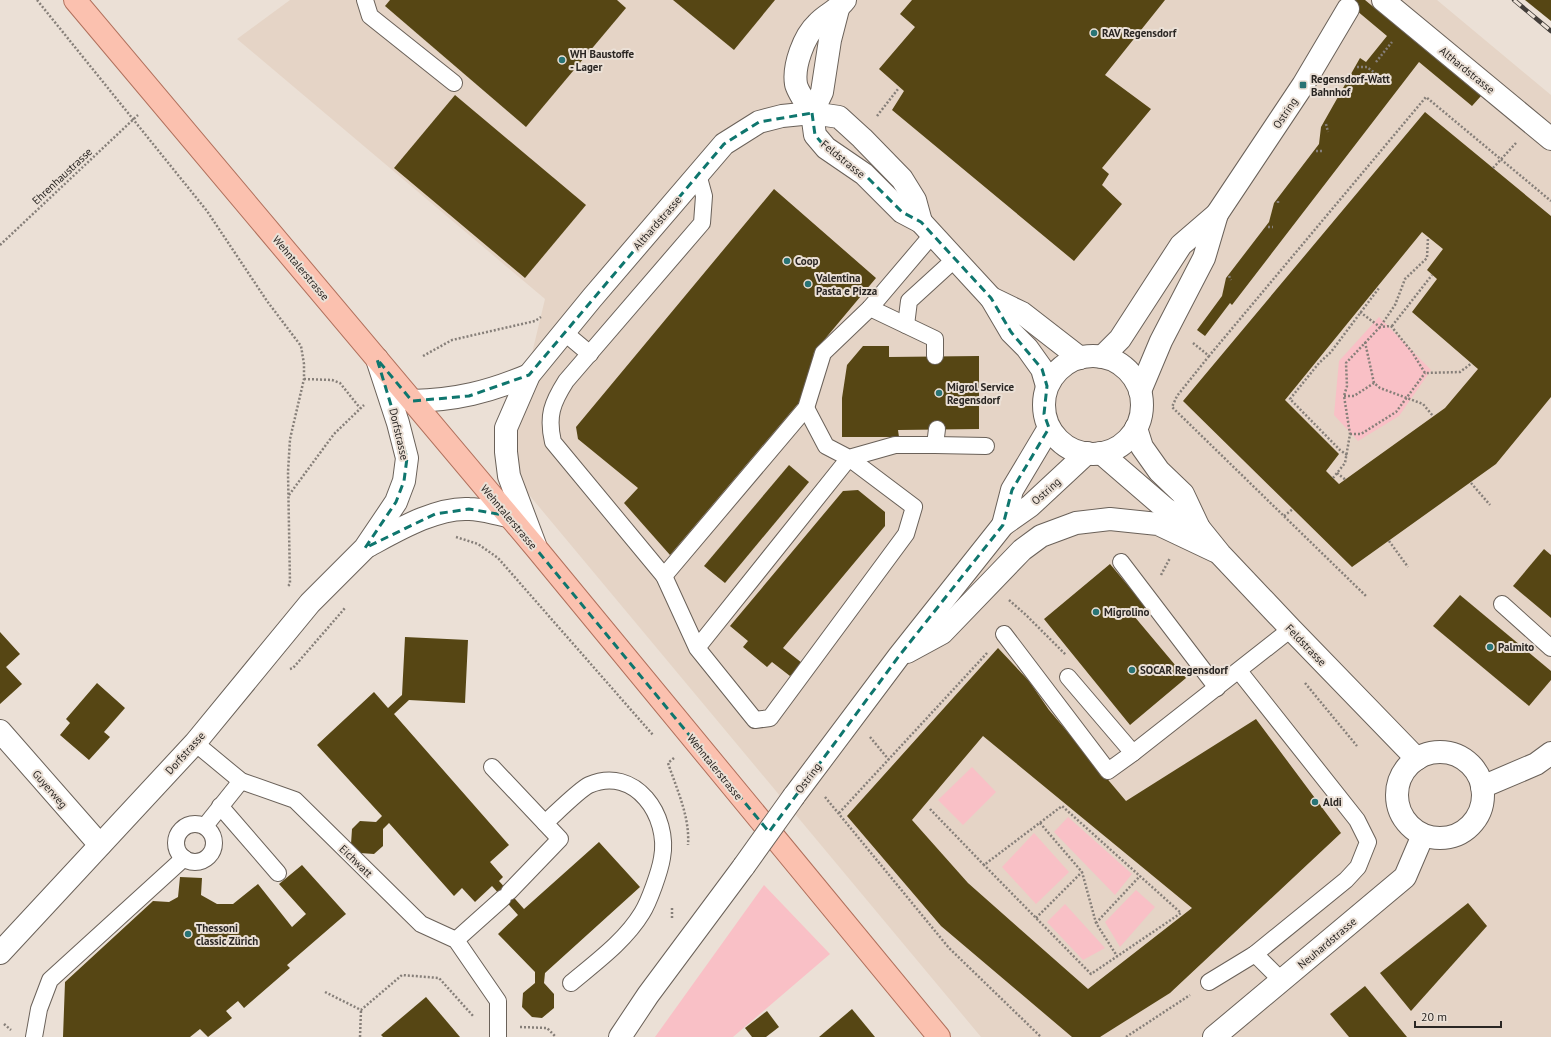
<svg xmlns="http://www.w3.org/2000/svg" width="1551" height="1037" viewBox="0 0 1551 1037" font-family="'PT Sans',sans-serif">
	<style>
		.built { fill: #e5d4c6 }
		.green { fill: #f9c0c6 }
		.building { fill: #564614; fill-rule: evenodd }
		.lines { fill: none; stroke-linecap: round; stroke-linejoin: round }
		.service-casing { stroke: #6a6159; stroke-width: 18 }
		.minor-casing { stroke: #6a6159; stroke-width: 24 }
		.secondary-casing { stroke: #6a6159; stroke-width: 24 }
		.primary-casing { stroke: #b0705c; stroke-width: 24 }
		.path { stroke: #867f79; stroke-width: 2.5; stroke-dasharray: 2 2; stroke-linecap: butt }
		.service { stroke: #fff; stroke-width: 16 }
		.minor { stroke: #fff; stroke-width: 22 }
		.secondary { stroke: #fff; stroke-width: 22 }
		.primary { stroke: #fbc1af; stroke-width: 22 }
		.rail-casing { stroke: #433e3a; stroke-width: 4.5 }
		.rail { stroke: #ebe0d6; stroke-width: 3; stroke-dasharray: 9; stroke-linecap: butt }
		.secondary-bridge-casing { stroke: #6a6159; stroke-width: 24; stroke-linecap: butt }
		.secondary-bridge { stroke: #fff; stroke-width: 22 }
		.marked { fill: none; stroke: #0f766e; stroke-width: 3; stroke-dasharray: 8 5; stroke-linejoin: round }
		.poi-dot { fill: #297475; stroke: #ebe0d6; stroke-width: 1.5 }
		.labels { text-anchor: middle; stroke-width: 4; stroke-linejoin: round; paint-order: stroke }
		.poi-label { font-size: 11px; font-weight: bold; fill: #2a2623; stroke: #ebe0d6; text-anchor: start }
		.street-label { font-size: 11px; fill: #2a2623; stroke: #ebe0d6 }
	</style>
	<rect width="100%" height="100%" fill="#ebe0d6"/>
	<!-- built -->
	<polygon class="built" points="290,0 1437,0 1551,95 1551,1037 981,1037 505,466 545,299 237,39"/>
	<!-- green -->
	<g class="green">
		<polygon points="1379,317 1431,370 1399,416 1358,441 1334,415 1339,361"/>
		<polygon points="972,767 996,792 963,825 938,800"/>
		<polygon points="1068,817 1132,874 1115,895 1054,832"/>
		<polygon points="1034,833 1069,872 1036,904 1002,867"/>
		<polygon points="764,885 830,954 733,1037 655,1037"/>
		<polygon points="1136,890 1155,907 1120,947 1105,922"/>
		<polygon points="1065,904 1105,948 1083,960 1047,922"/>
	</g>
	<!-- building -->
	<g class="building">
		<polygon points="390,0 617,0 626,8 526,127 385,6"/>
		<polygon points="673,0 775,0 734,50"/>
		<polygon points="912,0 1165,0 1105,75 1151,109 1102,168 1109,174 1102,185 1122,204 1074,261 892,110 904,91 879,69 915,27 900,14"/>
		<polygon points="1344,0 1365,0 1481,96 1472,106 1419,62 1232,305 1230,303 1205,336 1197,330 1222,296 1226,278 1269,222 1274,203 1319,144 1321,127 1360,58 1366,62 1387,36"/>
		<polygon points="1525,0 1551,0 1551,21"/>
		<polygon points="455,95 586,205 525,278 394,168"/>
		<path d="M1425 112 1551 216V397L1496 464 1352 567 1183 401ZM1422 232 1443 249 1427 270 1437 279 1412 312 1478 369 1445 408 1339 484 1326 471 1339 454 1285 400Z"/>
		<polygon points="774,189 876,278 814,352 807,393 670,555 624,503 638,488 578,439 576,427"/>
		<polygon points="863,346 889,346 889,357 979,356 979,429 898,430 899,437 842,437 842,398 847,365"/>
		<polygon points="789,465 809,482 725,583 704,566"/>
		<polygon points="858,490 885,512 885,526 783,648 802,663 790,676 772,662 767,667 743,647 748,641 730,626 843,491"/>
		<polygon points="1544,549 1551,555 1551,618 1513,586"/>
		<polygon points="1110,564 1146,607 1134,616 1186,678 1130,725 1044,619"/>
		<polygon points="1460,595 1551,671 1551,680 1529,706 1433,626"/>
		<polygon points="0,632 20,654 6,667 22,684 0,704"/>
		<polygon points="405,637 468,640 465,703 409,700 394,714 509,845 490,862 503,877 499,881 524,909 599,842 640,887 545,973 544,983 554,994 554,1008 542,1018 532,1017 522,1007 523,993 535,983 535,972 498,934 518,915 492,886 475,902 462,888 454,896 389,823 383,829 383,846 374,854 360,853 351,844 352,829 360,821 376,822 382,816 317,745 374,692 388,708 402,695"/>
		<path d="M998 648 1029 681 1049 710 1126 801 1256 719 1341 833 1170 993 1100 1037H1072L941 926 847 816ZM983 736 1192 908 1088 989 968 883 912 820Z"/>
		<polygon points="97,683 125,708 104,732 110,737 89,760 60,735 70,723 66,719"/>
		<polygon points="302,865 346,914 287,965 290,968 244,1008 238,1001 226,1011 232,1018 208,1037 200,1029 190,1037 63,1037 65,982 153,901 169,902 178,897 180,877 202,878 201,895 217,904 233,904 258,884 292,927 306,914 279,884"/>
		<polygon points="1468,903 1487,926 1411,1011 1380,973"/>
		<polygon points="1365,986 1407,1037 1349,1037 1330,1014"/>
		<polygon points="426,997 460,1037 383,1037 381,1035"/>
		<polygon points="852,1009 875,1037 819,1037"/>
		<polygon points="767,1011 779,1027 766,1037 752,1037 745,1028"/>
	</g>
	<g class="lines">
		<defs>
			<g id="service">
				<polyline points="365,0 370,16 454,83"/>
				<polyline points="870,308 935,339 935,356"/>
				<polyline points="906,325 909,301 955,259"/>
				<polyline points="565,333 590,354"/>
				<polyline points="806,408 826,446 849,458 895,445 935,445 937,429"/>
				<polyline points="935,445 986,446"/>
				<polyline points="1121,562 1217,688"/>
				<polyline points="664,576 806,408 823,353 870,308 932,235"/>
				<polyline points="1502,604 1551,648"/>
				<polyline points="1004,634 1108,771 1133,753"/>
				<path d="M697 648 849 458 914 507 906 534 770 718 755 720 697 648 664 576 553 442C547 416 552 403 566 381L702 223 704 196 698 174"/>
				<polyline points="1068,677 1133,753 1291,629"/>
				<polyline points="195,743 241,781 295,800 421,924 456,940 498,1001 498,1037"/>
				<polyline points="492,767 560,839 509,892"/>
				<polyline points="220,806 278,873"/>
				<path d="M545 823C555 814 580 789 589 785 635 765 670 816 662 858 660 871 649 902 642 913 625 941 596 962 571 983"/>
				<circle cx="195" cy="843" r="19"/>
				<polyline points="205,826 241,781"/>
				<polyline points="456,940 503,898"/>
				<polyline points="1255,954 1282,981"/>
				<polyline points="1209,982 1255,954 1346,880 1358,867 1368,842 1357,820 1239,671"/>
				<polyline points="34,1037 39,1009 50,980 184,858"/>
			</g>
			<g id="minor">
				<polyline points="1383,0 1551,139"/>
				<path d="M812 113C808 106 797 91 796 84 793 66 804 36 817 24 826 14 837 11 845 0"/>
				<polyline points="812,113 822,92 830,40 838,9"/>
				<polyline points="0,731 100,845"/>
				<polyline points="1482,787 1536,764 1551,753"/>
			</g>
			<g id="secondary">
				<polyline points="812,113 815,135 826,148 864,174 902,212 921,222 991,298 1011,332 1027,348 1042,369 1047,386"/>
				<polyline points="991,298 1022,313 1080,358"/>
				<circle cx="1093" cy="405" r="49"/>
				<polyline points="1102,357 1120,339 1181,245 1217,214 1303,85 1348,9"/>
				<polyline points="1140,391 1161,341 1204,258 1217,214"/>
				<path d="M412 401C456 400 489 392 529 375"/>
				<polyline points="1136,428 1142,447 1159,471 1183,494 1199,528 1220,554 1291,629 1417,759"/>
				<polyline points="1101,453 1166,509 1199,528"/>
				<polyline points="1003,525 1012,490 1049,428"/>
				<polyline points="535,545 509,476 506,452 506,428 529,375 592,298 724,144 759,122 782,116 812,113 839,117 862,138 902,179 915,200 921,222"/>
				<path d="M368 546C396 531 436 507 469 509 482 509 496 514 509 516"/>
				<polyline points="907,652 942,633 1022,550 1041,536 1076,523 1110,519 1158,524 1215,551"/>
				<circle cx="1440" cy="795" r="43"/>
				<polyline points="794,796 899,656 1003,525 1030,506 1087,453"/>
				<polyline points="0,953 195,743 310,603 365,548 396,502 404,481 407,458 398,423 377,359"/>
				<polyline points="620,1037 648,995 744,866"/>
				<polyline points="1214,1037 1405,877 1423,835"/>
			</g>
			<polyline id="primary" points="75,0 536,548 939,1037"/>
		</defs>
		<!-- service casing -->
		<use href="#service" class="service-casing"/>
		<!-- minor casing -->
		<use href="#minor" class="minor-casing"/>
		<!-- secondary casing -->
		<use href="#secondary" class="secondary-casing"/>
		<!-- primary casing -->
		<use href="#primary" class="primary-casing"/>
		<!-- path -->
		<g class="path">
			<polyline points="37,0 207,211 267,301 301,346 304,364 304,379 290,439 288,472 290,584 288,586"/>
			<polyline points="1376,62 1392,42"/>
			<polyline points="1357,67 1367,67 1388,83"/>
			<polyline points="877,116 898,89"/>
			<polyline points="1326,124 1328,132"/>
			<polyline points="1316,151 1322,151"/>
			<polyline points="1493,168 1516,143"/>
			<polyline points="1278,201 1278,205"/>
			<polyline points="1268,227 1273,227"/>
			<polyline points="0,245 138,115"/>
			<polyline points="1229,276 1231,280"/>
			<polyline points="1360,312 1380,327 1391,326 1412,352 1425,373 1460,372 1472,363"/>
			<polyline points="1392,326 1432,275"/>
			<polyline points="1365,342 1374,383 1380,388 1423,404 1433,416"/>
			<polyline points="1193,343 1209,356 1426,97 1551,201"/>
			<polyline points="423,356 452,340 535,321 541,317"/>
			<polyline points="1209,356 1177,396 1172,407 1367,597"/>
			<polyline points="304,379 332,380 340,383 360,408"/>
			<polyline points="1344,396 1354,396 1374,383"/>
			<polyline points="1350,434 1361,434 1396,412 1425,373"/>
			<polyline points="1347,455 1340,450 1290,399 1319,363 1331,352 1379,288"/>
			<polyline points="1337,473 1346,480"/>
			<polyline points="1333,478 1345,463 1350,434 1344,396 1347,386 1346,363 1380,327 1395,305 1405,279 1427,258 1428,237"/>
			<polyline points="1471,483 1490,505"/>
			<polyline points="289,495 334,434 364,405"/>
			<polyline points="1284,516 1293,509"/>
			<polyline points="456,537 478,544 498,558 653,735"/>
			<polyline points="1389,541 1408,567"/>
			<polyline points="1161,575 1170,558"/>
			<polyline points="1009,600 1026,615 1066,655"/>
			<polyline points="290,669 293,668 345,608"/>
			<polyline points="1305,683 1357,746"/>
			<polyline points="870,737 889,760"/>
			<path d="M674 758 668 763C677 790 690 817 688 845"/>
			<polyline points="825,797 949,948 1041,1037"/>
			<polyline points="930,809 984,865 1062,806 1181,913 1091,974 984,865"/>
			<polyline points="839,813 988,652"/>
			<polyline points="1040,823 1082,872 1096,923 1117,956"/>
			<polyline points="672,908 672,919"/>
			<polyline points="1036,918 1082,872"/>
			<polyline points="1096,923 1140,876"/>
			<polyline points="325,992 361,1010 402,975 439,978 474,1017"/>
			<polyline points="4,1024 11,1030"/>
			<polyline points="520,1027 547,1028 556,1037"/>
			<polyline points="360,1037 361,1010"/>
			<polyline points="1126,1037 1190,995"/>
		</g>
		<!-- service -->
		<use href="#service" class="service"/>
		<!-- minor -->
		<use href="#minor" class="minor"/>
		<!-- secondary -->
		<use href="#secondary" class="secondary"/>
		<!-- primary -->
		<use href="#primary" class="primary"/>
		<defs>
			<polyline id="rail" points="1514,0 1551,31"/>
		</defs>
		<!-- rail casing -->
		<use href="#rail" class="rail-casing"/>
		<!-- rail -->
		<use href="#rail" class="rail"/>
		<defs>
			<polyline id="secondary-bridge" points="744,866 794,796"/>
		</defs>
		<!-- secondary-bridge casing -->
		<use href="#secondary-bridge" class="secondary-bridge-casing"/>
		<!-- secondary-bridge -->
		<use href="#secondary-bridge" class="secondary-bridge"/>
	</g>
	<!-- marked area -->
	<path class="marked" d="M812 113 815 135 826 148 864 174 902 212 921 222 991 298 1011 332 1042 369 1047 386 1044 414 1049 428 1012 490 1003 525 899 656 769 832 509 516 469 509 435 514 365 548 396 502 404 481 407 458 377 359 412 401 469 396 529 375 724 144 759 122Z"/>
	<!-- markers -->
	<g class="poi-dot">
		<circle cx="1094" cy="33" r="4"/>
		<circle cx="562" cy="60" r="4"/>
		<rect x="1299" y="81" width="8" height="8" rx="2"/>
		<circle cx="787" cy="261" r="4"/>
		<circle cx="808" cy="284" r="4"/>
		<circle cx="939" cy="393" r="4"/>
		<circle cx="1096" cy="612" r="4"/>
		<circle cx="1490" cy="647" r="4"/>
		<circle cx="1132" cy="670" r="4"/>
		<circle cx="1315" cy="802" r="4"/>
		<circle cx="188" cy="934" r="4"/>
	</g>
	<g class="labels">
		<!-- poi labels -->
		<g class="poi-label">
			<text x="1102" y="37">RAV Regensdorf</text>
			<text x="570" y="58">WH Baustoffe<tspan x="570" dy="13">- Lager</tspan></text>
			<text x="1311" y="83">Regensdorf-Watt<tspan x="1311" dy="13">Bahnhof</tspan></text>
			<text x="795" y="265">Coop</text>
			<text x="816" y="282">Valentina<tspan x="816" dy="13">Pasta e Pizza</tspan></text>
			<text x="947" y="391">Migrol Service<tspan x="947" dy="13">Regensdorf</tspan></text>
			<text x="1104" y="616">Migrolino</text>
			<text x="1498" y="651">Palmito</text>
			<text x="1140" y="674">SOCAR Regensdorf</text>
			<text x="1323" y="806">Aldi</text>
			<text x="196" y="932">Thessoni<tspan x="196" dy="13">classic Zürich</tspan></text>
		</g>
		<!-- street labels -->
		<g class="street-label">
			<text transform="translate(1467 70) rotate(39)" y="4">Althardstrasse</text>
			<text transform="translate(1285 113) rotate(-56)" y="4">Ostring</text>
			<text transform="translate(843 159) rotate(39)" y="4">Feldstrasse</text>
			<text transform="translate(62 176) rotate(-43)" y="4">Ehrenhaustrasse</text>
			<text transform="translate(657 223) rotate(-49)" y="4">Althardstrasse</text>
			<text transform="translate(301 268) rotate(50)" y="4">Wehntalerstrasse</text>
			<text transform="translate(399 434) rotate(77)" y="4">Dorfstrasse</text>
			<text transform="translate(1046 491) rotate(-42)" y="4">Ostring</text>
			<text transform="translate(509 517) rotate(50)" y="4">Wehntalerstrasse</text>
			<text transform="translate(1306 645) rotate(46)" y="4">Feldstrasse</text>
			<text transform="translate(185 753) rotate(-48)" y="4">Dorfstrasse</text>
			<text transform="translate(715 767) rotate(51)" y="4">Wehntalerstrasse</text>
			<text transform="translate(808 778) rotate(-53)" y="4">Ostring</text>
			<text transform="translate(50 789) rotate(49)" y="4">Guyerweg</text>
			<text transform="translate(356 861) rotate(44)" y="4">Eichwatt</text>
			<text transform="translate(1327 943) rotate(-40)" y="4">Neuhardstrasse</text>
		</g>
	</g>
	<!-- scale -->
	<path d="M1415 1021v6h86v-6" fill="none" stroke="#2a2623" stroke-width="2"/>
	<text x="1421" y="1021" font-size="12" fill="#2a2623" stroke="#ebe0d6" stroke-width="3" paint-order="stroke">20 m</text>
</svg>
